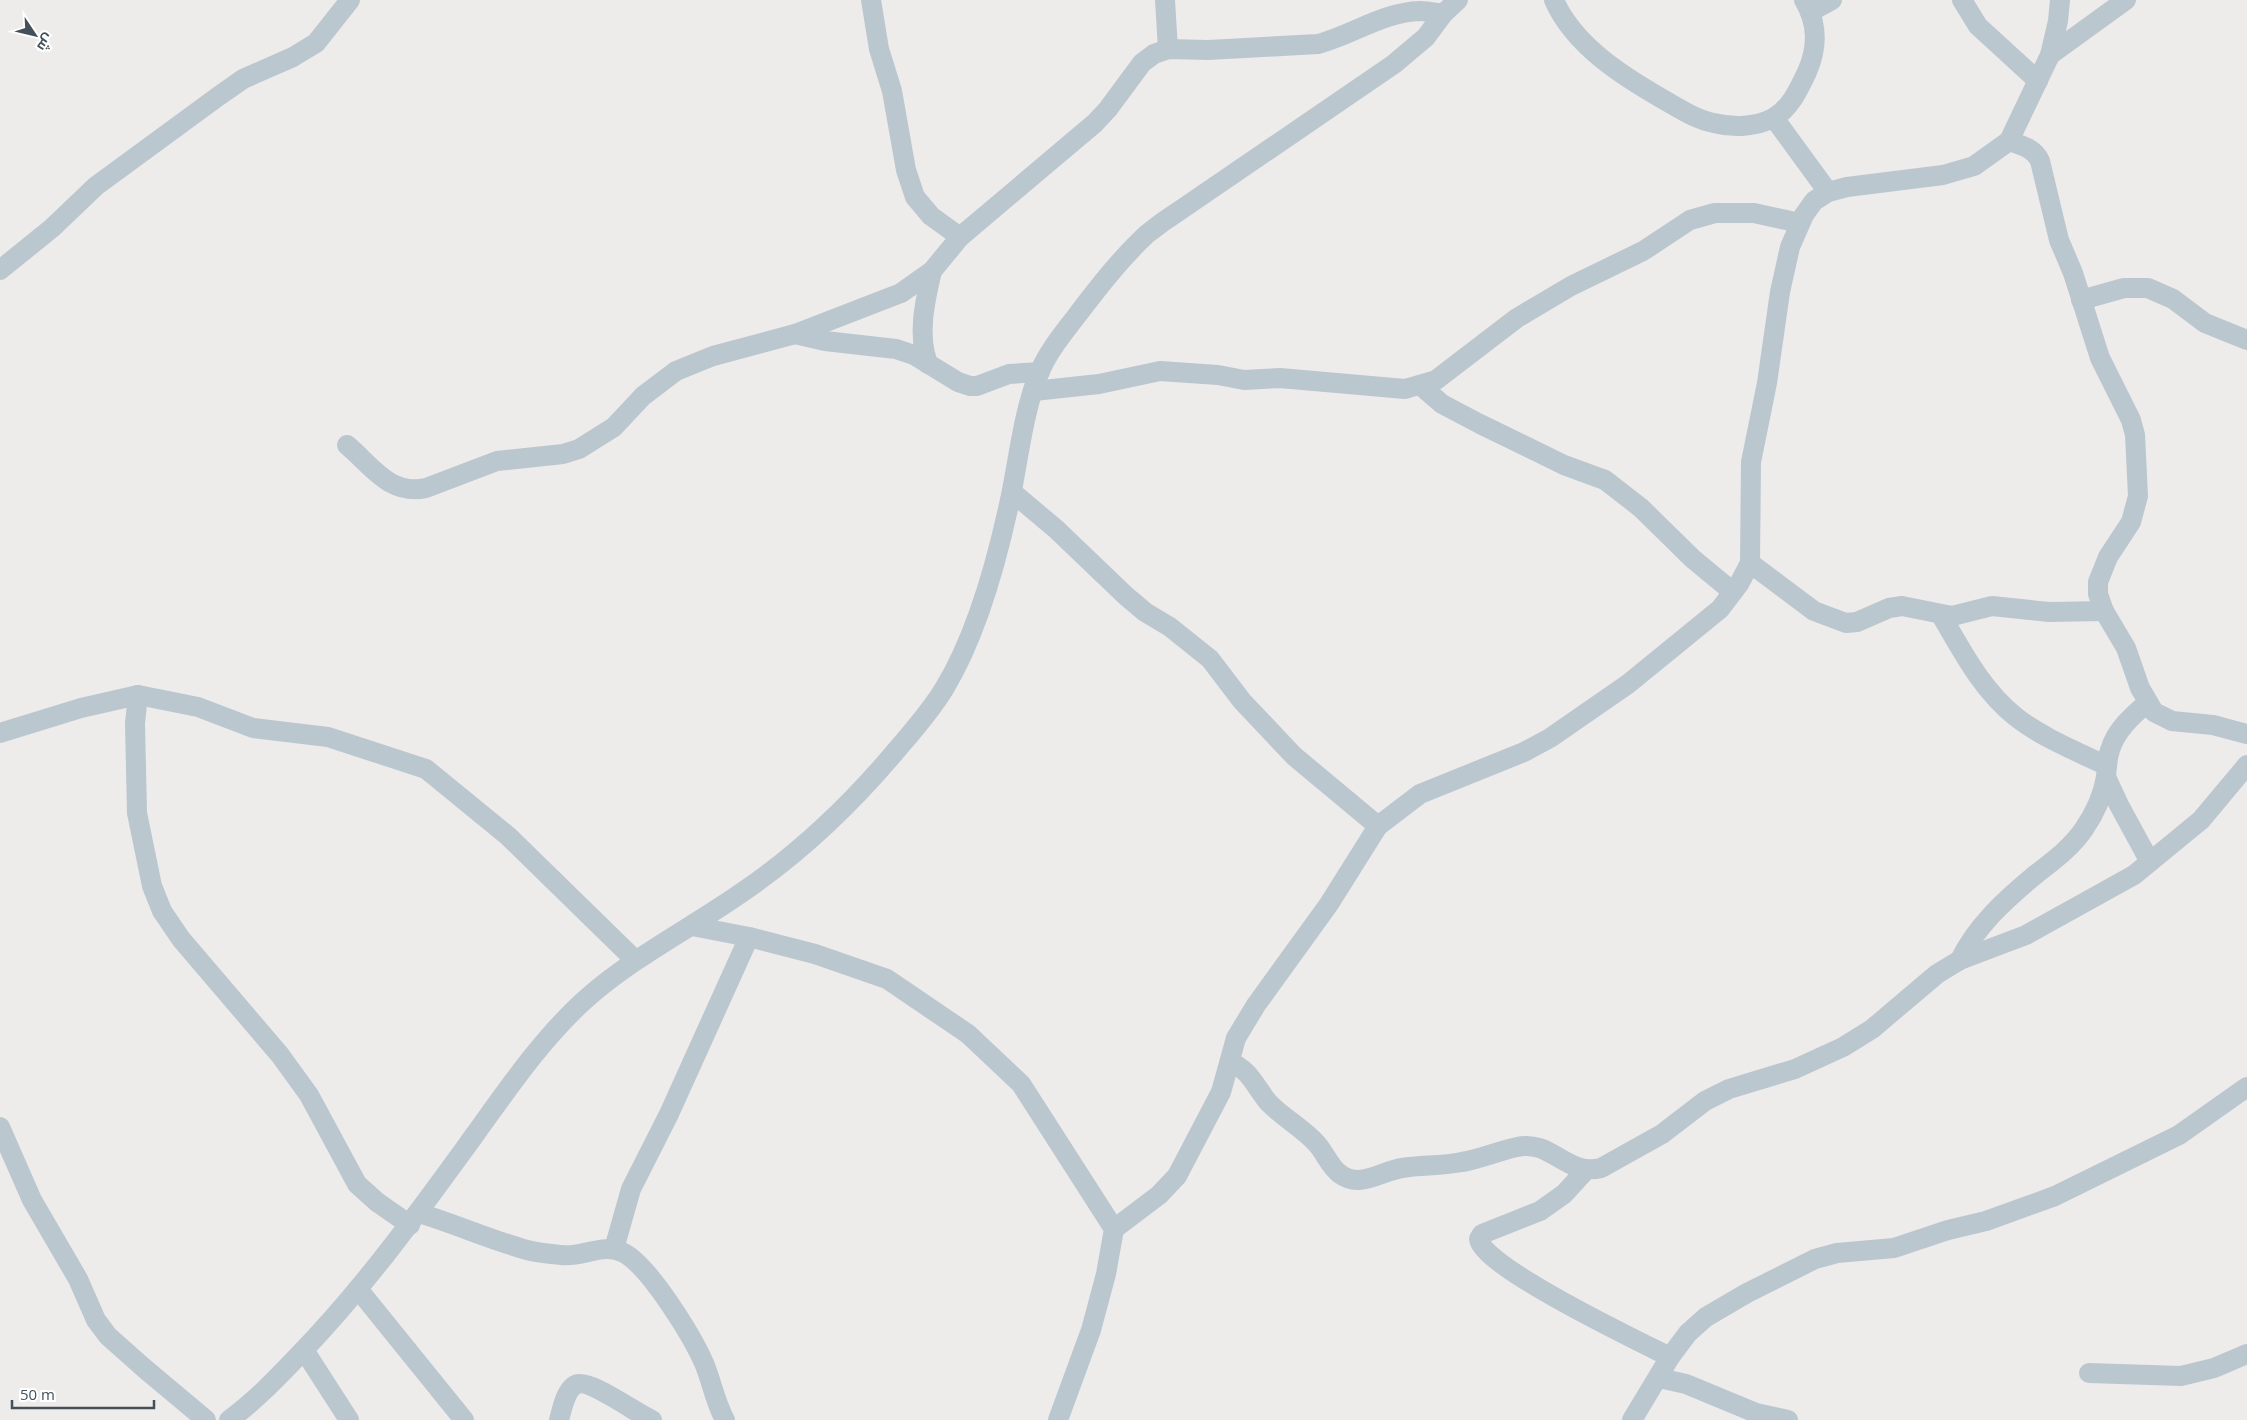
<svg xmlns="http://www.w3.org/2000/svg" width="2247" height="1420" viewBox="0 0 2247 1420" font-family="'Open Sans',Cairo,sans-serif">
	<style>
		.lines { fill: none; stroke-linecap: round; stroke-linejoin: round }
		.minor { stroke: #bbc7cf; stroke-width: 20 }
	</style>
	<rect width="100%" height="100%" fill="#eeebeb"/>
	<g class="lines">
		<!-- minor -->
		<g class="minor">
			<polyline points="871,0 879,49 892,91 906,170 915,197 931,216 960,237"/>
			<polyline points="1165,0 1168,49"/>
			<path d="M1554,0C1574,46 1624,77 1666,101C1680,109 1697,120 1714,123C1733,128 1756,127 1773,118C1790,109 1799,89 1807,72C1818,47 1818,24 1804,0"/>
			<polyline points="1962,0 1978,26 2038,81"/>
			<polyline points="1810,12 1832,0"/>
			<polyline points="2050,55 2126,0"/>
			<polyline points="1774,118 1828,192"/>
			<path d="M2009,141C2021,145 2034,148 2040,161L2059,240L2073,273L2100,358L2131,420L2135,435L2138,496L2131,522L2108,557L2098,582V594L2104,611L2126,648L2140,688L2154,712L2172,721L2213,725L2247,734"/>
			<polyline points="0,270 52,228 96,186 216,98 243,79 293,57 316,43 350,0"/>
			<polyline points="2081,300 2124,288 2148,288 2173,299 2205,323 2247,340"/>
			<polyline points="795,334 825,341 896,349 914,355 958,382 970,386 977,386 1009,374 1040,372"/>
			<path d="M928,364C917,334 925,301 932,271"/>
			<polyline points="1420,385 1442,404 1480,424 1564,465 1605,480 1641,508 1693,559 1733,592"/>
			<polyline points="1034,391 1099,384 1160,371 1218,375 1244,380 1280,378 1405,389 1436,380 1517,318 1571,286 1643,251 1690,220 1715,213 1754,213 1800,223"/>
			<path d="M347,445C372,466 390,496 426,488L497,461L563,454L579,449L614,427L643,396L676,371L713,356L795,334L901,293L932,271L960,237L1095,123L1108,109L1142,63L1154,54L1168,49L1208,50L1318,44C1352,35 1384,12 1420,11C1428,11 1436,13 1443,14"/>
			<polyline points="1012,492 1056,529 1126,596 1145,612 1170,627 1210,659 1242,701 1294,756 1378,826 1420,794 1524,752 1550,738 1628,684 1720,609 1739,584 1750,563 1751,462 1767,383 1780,292 1790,247 1804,215 1814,201 1828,192 1847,187 1943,175 1974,166 2009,141 2050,55 2058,21 2060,0"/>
			<polyline points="1750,563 1814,611 1846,623 1857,622 1889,608 1902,606 1952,616 1992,606 2049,612 2104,611"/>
			<path d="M1941,615C1962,651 1982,690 2016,717C2041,737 2078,752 2107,766"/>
			<polyline points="138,695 135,723 137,813 152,886 162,911 181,939 280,1055 309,1095 357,1184 377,1202 410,1225"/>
			<polyline points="0,733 81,708 138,695 198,707 253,728 328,737 426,769 508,836 635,960"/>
			<polyline points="2106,777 2119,805 2150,862"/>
			<polyline points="692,926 749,937 815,954 887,979 968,1034 1021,1084 1114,1229 1106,1274 1091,1330 1058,1420"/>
			<path d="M1960,960C1976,926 2006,899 2035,875C2053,861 2071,848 2084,829C2095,813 2103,795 2106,777C2107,768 2107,759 2110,750C2116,730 2132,716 2147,703"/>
			<path d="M1230,1062C1250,1070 1255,1086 1268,1102C1283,1118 1303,1128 1317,1144C1325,1153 1330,1167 1340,1174C1360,1189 1381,1171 1402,1168C1422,1165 1442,1166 1462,1162C1481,1159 1498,1151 1517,1147C1551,1139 1567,1177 1601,1168L1662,1134L1705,1101L1729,1089L1795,1069L1843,1047L1872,1029L1937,974L1960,960L2026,935L2134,875L2201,820L2247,765"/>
			<polyline points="0,1127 32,1200 78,1279 96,1320 108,1336 144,1368 206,1420"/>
			<path d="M1586,1170L1564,1194L1540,1211L1482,1234L1479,1239C1481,1266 1640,1342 1670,1357"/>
			<path d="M419,1213C455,1224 491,1240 527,1250C538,1253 550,1254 561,1255C582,1258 604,1242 624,1253C650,1267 692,1336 704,1363C712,1382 715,1402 725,1420"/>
			<polyline points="1114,1229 1159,1195 1177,1176 1221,1092 1236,1038 1256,1005 1329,904 1378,826"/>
			<polyline points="614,1249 631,1189 669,1114 749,937"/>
			<polyline points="358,1289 464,1420"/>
			<polyline points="304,1350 349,1420"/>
			<polyline points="2089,1373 2181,1376 2214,1368 2247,1354"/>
			<polyline points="1659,1378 1686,1384 1756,1413 1788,1420"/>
			<path d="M229,1420C254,1402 276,1379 298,1356C365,1287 420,1210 476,1133C509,1087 545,1035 587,998C633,957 693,927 744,891C801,852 851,804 895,752C912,732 930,712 944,689C977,635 998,557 1011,495C1019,456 1024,408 1040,371C1048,352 1062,335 1075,318C1097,289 1120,259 1147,234C1157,226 1168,218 1179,211L1394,64L1426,37L1443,14L1458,0"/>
			<path d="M559,1420C562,1410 565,1391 575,1385C588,1377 637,1414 652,1420"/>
			<polyline points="1632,1420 1670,1357 1688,1333 1706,1317 1747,1293 1815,1259 1837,1253 1894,1248 1948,1230 1986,1221 2055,1196 2179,1135 2247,1087"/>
		</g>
	</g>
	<!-- north arrow -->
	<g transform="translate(35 35) rotate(125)" stroke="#ffffff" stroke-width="4" paint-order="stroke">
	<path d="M0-4L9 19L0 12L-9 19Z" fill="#435059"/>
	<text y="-8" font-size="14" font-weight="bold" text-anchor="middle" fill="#435059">ش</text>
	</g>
	<!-- scale -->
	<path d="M12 1400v8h142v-8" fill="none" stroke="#435059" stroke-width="2.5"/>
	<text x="20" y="1400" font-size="15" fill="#435059" stroke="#ffffff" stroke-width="4" paint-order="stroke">50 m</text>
</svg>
